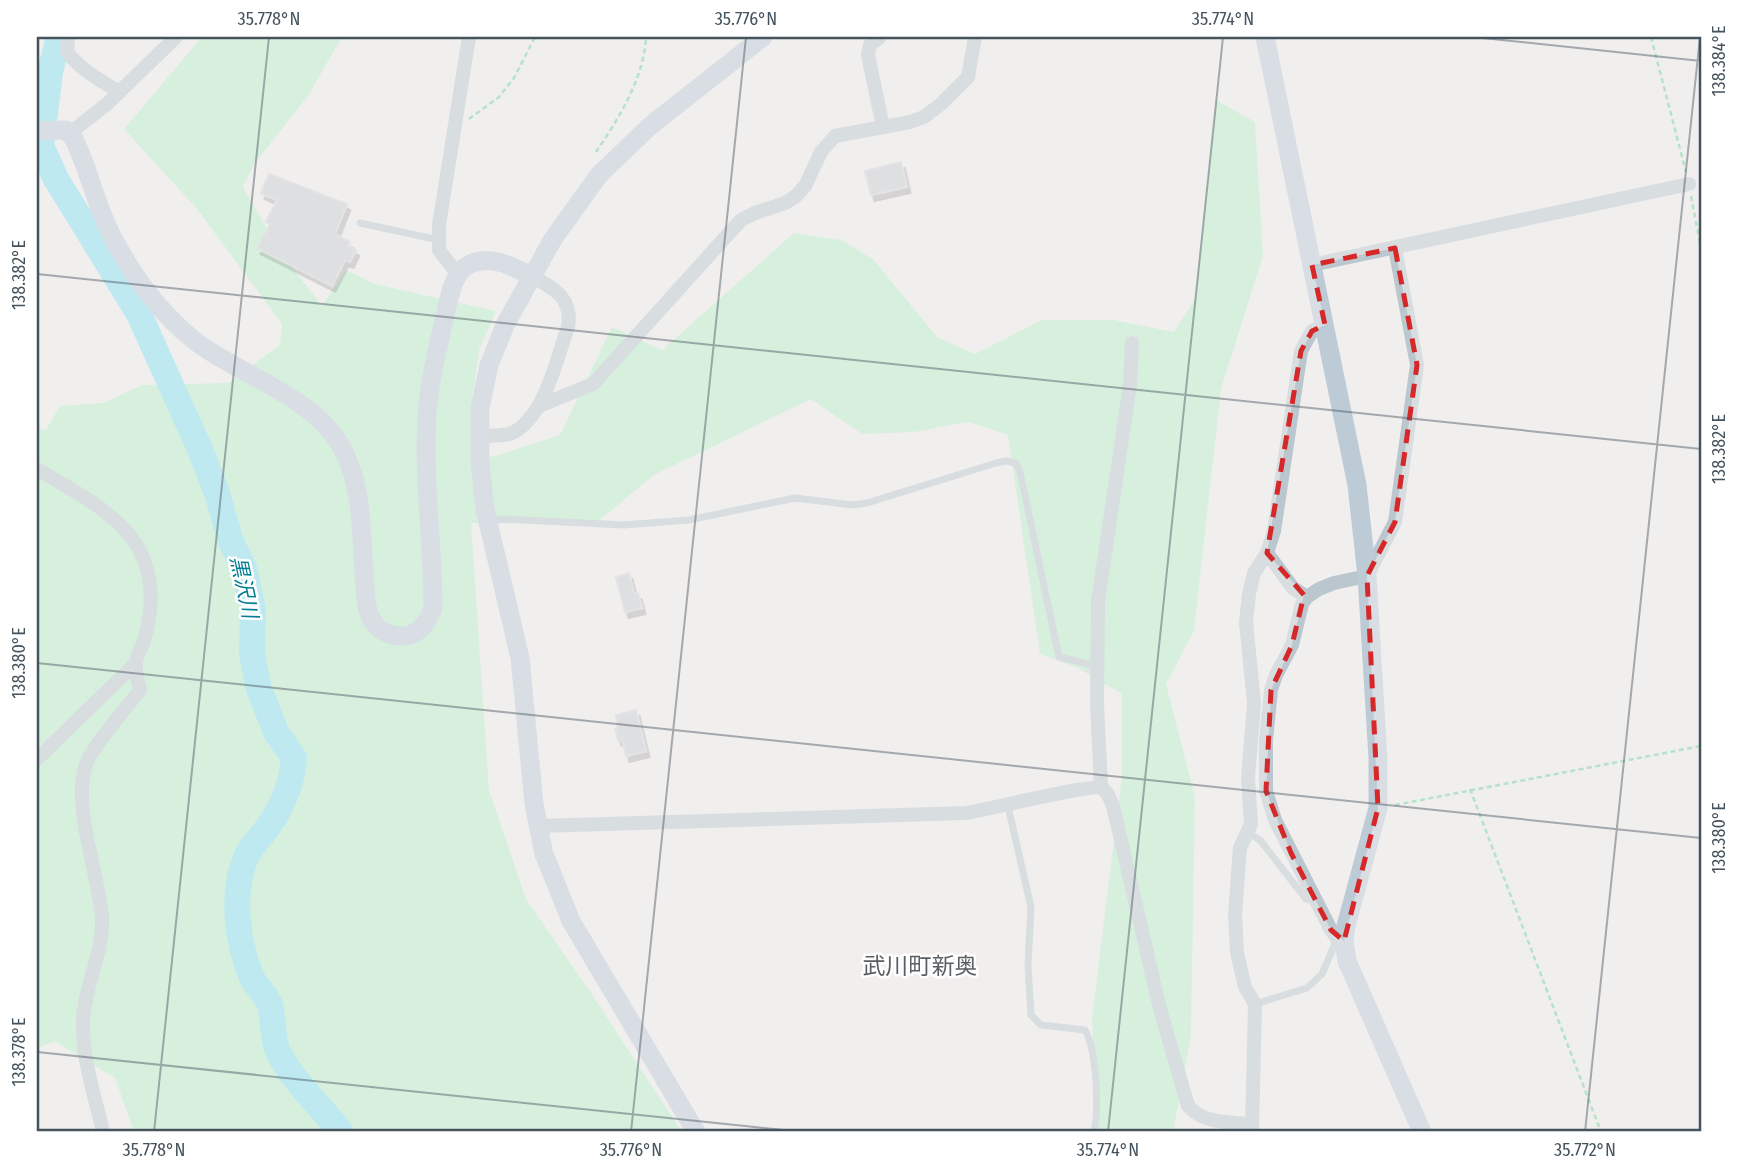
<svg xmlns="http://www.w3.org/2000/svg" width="1738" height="1169" viewBox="0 0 1738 1169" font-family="'Fira Sans Condensed','Noto Sans JP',sans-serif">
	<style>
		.green { fill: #b9f2cb }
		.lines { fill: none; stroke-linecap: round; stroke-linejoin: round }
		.river { stroke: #83e3f3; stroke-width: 26 }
		.building { fill: #c8ccd1; stroke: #d2d5da; stroke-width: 2; filter: url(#shadow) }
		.path { stroke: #6ed39b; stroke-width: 2.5; stroke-dasharray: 5 3.5; stroke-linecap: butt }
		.lane { stroke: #bbc7cf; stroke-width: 7 }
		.street { stroke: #bbc7cf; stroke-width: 14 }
		.secondary { stroke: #bdcbd7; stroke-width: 19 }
		.marked { fill: none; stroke: #d62828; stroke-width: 5; stroke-dasharray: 14 9; stroke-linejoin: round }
		.ticks { fill: none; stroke: #45535d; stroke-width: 2; stroke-opacity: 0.45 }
		.labels { text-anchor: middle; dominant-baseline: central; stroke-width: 5; stroke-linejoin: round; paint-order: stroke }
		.water-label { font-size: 21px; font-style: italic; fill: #047f93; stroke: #fff }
		.quarter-label { font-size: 23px; fill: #5a5f64; stroke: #fff }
		.neatline { fill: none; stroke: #45535d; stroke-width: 2.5 }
		.ticks-label { font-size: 18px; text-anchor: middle; fill: #45535d }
	</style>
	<defs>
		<filter id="shadow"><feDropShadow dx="3.5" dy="6" stdDeviation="0" flood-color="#0004"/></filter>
	</defs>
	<rect width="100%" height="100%" fill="#f1eeee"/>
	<!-- green -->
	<polygon class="green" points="202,37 342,37 308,96 254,164 243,187 281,253 322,306 346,270 375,284 496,311 479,351 472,400 473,453 492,457 560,435 612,327 662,350 794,233 841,240 873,259 937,337 975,354 1042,320 1114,320 1174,332 1195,299 1216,100 1255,122 1263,256 1221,389 1194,631 1166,684 1195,797 1191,1035 1173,1132 1097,1132 1092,1018 1122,775 1122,694 1078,668 1040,654 1008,435 968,422 914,432 862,434 811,399 654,475 595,524 471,523 489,790 526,899 591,993 682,1132 134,1132 115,1078 54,1041 37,1049 37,428 46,430 60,406 103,403 142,385 228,383 280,345 282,324 197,209 124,129"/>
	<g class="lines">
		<!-- river -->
		<path class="river" d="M59,37L50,72L41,146L56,179L139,314L199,447L217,493L231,542L244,568L253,610L252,653L258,686L276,732L294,758C292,784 283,806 268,827C261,836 251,847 246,857C231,893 237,943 252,978C257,988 267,995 270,1005C274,1020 272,1038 278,1052C292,1080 321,1107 341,1132"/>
	</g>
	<!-- building -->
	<g class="building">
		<polygon points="901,162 907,187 871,195 865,171"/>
		<polygon points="269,174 347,204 335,234 350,242 348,246 356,250 350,262 345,260 332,286 257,248 270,224 266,222 277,200 261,193"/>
		<polygon points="629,573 634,594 638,593 642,608 625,612 616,577"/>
		<polygon points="636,710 646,751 626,756 622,739 618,740 615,729 618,728 616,715"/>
	</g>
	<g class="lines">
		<!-- path -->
		<g class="path">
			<polyline points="1651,37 1686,172"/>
			<polyline points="469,119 499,97 514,78 535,37"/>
			<path d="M596,152C619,118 644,78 646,37"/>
			<polyline points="1691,196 1701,248"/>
			<polyline points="1470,789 1601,1132"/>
			<polyline points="1395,805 1701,746"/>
		</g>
		<!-- lane -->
		<g class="lane">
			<polyline points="360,223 439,240"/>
			<polyline points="488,522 501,519 624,525 689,520 795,498 853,505 867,503 996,463 1006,461 1016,463 1020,472 1059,657 1097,666"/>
			<path d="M1008,806L1031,907L1028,965L1031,1015L1041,1025L1085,1030C1097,1051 1099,1108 1094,1132"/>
			<polyline points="1248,833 1260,840 1306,899 1316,900"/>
			<polyline points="1255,1004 1307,988 1322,974 1337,939"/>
		</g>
		<!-- street -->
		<g class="street">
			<path d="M68,37L67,52C81,70 100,80 119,92"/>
			<polyline points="880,37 870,45 868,55 883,127"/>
			<polyline points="70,133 107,104 176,37"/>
			<polyline points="1312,265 1689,184"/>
			<polyline points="459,276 439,250 439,225 469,37"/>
			<polyline points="539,406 593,384 741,220 755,213 785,203 796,196 805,186 821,152 835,136 910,122 924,117 941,104 968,77 975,37"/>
			<path d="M479,436C489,435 503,437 512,433C545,417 556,360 568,327C573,298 554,288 531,276"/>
			<path d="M37,469C93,503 159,531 150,611C149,620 147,630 145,638C143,646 136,655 136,663C135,671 138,682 140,690C128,706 91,748 86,764C72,807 98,871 102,917C104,953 84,986 83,1022C82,1059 95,1097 103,1132"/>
			<polyline points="1267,553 1293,588 1307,597"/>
			<polyline points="37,759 136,663"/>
			<polyline points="1101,788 1097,704 1098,601 1130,385 1132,343"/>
			<path d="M538,826L966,813C986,810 1091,784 1101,788C1108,791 1110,799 1113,806L1160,1009L1188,1106C1205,1124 1227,1122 1250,1124"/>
			<polyline points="1344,941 1337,938 1331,930 1275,820 1266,791 1266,740 1271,690 1276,675 1292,645 1302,604 1307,597 1319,589 1334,583 1367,576 1395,522 1417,365 1395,248"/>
			<polyline points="1252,1131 1255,1004 1245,987 1237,953 1235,915 1240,848 1251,824 1248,778 1254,703 1246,622 1249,594 1254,573 1267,553 1274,531 1301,351 1312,331 1325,325"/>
		</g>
		<!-- secondary -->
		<g class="secondary">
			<polyline points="1265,37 1357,485 1367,576 1378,759 1378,808 1346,926 1344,941 1347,961 1422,1132"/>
			<path d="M37,131L66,130L74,139C88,168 95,200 108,228C128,270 159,313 195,341C238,374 308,395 338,441C363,480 361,530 364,575C365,588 365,604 370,616C376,630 389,637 404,636C420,635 428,621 433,608C433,544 423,479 427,415C429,383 437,351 444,320C449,302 451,273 470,264C491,254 513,267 531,276"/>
			<polyline points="696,1132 571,921 544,854 534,804 520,658 485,509 480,463 480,408 489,365 506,323 553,239 599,175 650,126 763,37"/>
		</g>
	</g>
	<!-- marked area -->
	<path d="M0 0H1738V1169H0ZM1395,248L1417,365L1395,522L1367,576L1378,808L1344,941L1331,930L1291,853L1266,791L1271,690L1292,645L1304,595L1267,553L1301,351L1312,331L1325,325L1312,265Z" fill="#f1eeee" fill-opacity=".55" fill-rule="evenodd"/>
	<path class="marked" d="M1395,248L1417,365L1395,522L1367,576L1378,808L1344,941L1331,930L1291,853L1266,791L1271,690L1292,645L1304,595L1267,553L1301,351L1312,331L1325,325L1312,265Z"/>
	<!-- ticks -->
	<path class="ticks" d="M1473,37L1701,61M37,274L1701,449M37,663L1701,838M37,1052L803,1132M154,1132L269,37M631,1132L746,37M1108,1132L1223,37M1585,1132L1700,37"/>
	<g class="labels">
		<!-- water labels -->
		<g class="water-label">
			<text transform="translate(244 587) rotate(78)">黒沢川</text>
		</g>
		<!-- quarter labels -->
		<g class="quarter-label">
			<text x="920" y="966">武川町新奥</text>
		</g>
	</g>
	<!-- border -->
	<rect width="1738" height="1169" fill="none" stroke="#ffffff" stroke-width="77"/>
	<rect x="38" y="38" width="1662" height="1092" class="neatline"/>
	<g class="ticks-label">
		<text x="269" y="25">35.778°N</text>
		<text x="746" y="25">35.776°N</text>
		<text x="1223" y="25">35.774°N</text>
		<text transform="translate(1719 61) rotate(-90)" y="6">138.384°E</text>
		<text transform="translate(19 275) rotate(-90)" y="6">138.382°E</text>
		<text transform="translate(1719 449) rotate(-90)" y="6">138.382°E</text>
		<text transform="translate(19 663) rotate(-90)" y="6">138.380°E</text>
		<text transform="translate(1719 838) rotate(-90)" y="6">138.380°E</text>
		<text transform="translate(19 1052) rotate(-90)" y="6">138.378°E</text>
		<text x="154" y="1156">35.778°N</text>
		<text x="631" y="1156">35.776°N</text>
		<text x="1108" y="1156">35.774°N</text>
		<text x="1585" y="1156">35.772°N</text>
	</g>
</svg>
